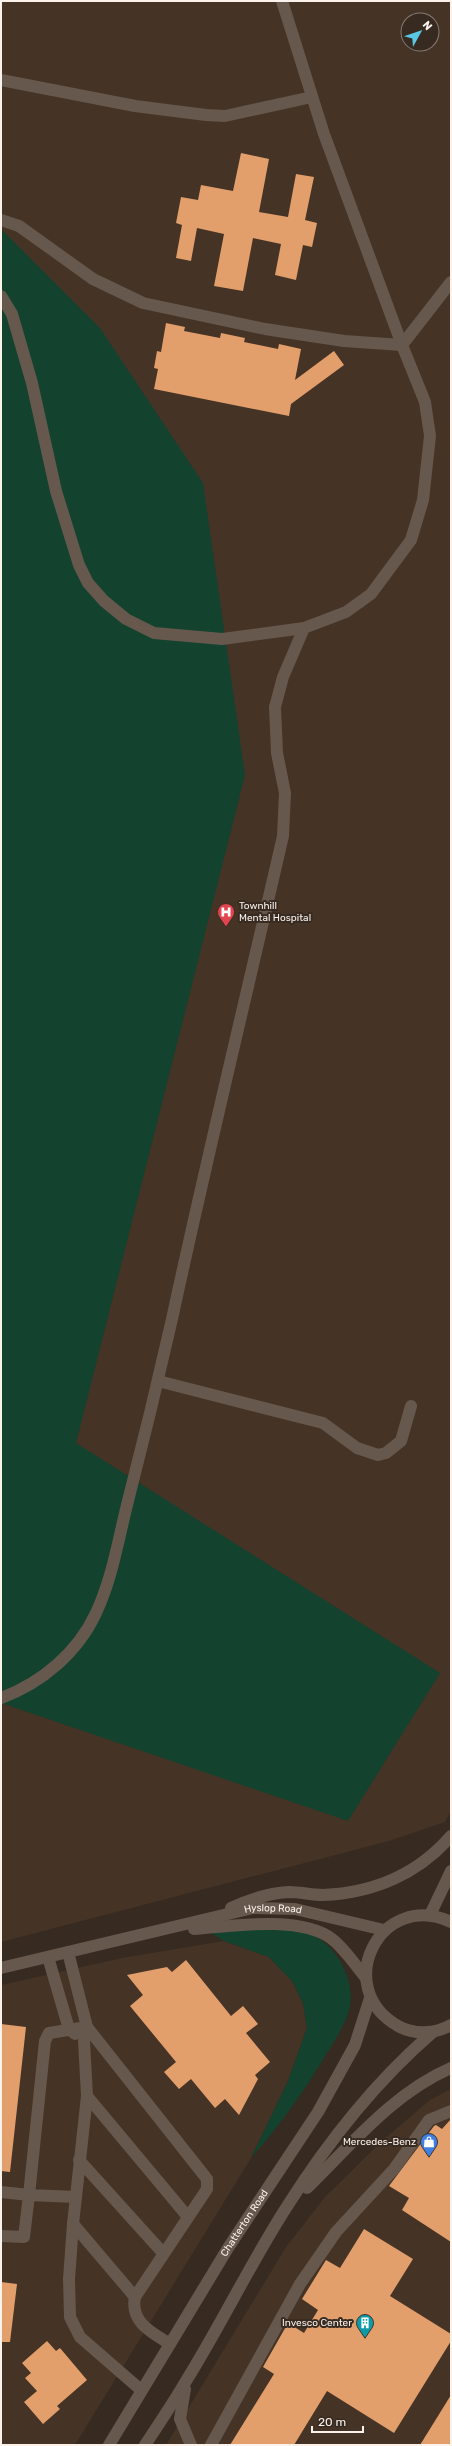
<svg xmlns="http://www.w3.org/2000/svg" width="452" height="2446" viewBox="0 0 452 2446" font-family="Rubik,sans-serif">
	<style>
		.built { fill: #453325; fill-rule: evenodd }
		.green { fill: #13422e }
		.building { fill: #e39f6b }
		.lines { fill: none; stroke-linecap: round; stroke-linejoin: round }
		.minor { stroke: #66584d; stroke-width: 12 }
		.labels { text-anchor: middle; dominant-baseline: central; stroke-width: 4; stroke-linejoin: round; paint-order: stroke }
		.poi-label { font-size: 10px; fill: #fbf2ec; stroke: #372a20; text-anchor: end }
		.street-label { font-size: 10px; fill: #fbf2ec; stroke: #372a20 }
	</style>
	<rect width="100%" height="100%" fill="#372a20"/>
	<!-- built -->
	<g class="built">
		<path d="M1,1H451V1811L445,1822L389,1841L1,1942ZM408,20H432V44H408Z"/>
		<polygon points="224,1941 269,1957 292,1981 303,2003 307,2028 288,2081 251,2158 75,2445 1,2445 1,1985 122,1958"/>
		<polygon points="451,2089 451,2445 166,2445 286,2247 325,2197 383,2140 430,2100"/>
	</g>
	<!-- green -->
	<g class="green">
		<polygon points="1,229 100,328 203,483 245,775 76,1443 440,1673 348,1821 1,1703"/>
		<path d="M258,1926C272,1928 299,1928 311,1934C337,1946 355,1979 350,2007C346,2023 336,2039 327,2053C303,2093 282,2123 251,2158L288,2081L307,2028L303,2003L292,1981L269,1957L224,1941L211,1933Z"/>
	</g>
	<!-- building -->
	<g class="building">
		<polygon points="241,153 269,159 259,212 288,217 296,174 314,177 305,220 317,223 312,247 303,245 296,280 275,275 281,244 253,238 243,291 214,286 224,234 197,228 191,261 176,258 182,225 176,223 181,197 198,200 201,185 233,191"/>
		<polygon points="166,323 185,327 184,331 220,338 221,333 245,338 244,342 278,349 279,344 301,349 295,380 334,351 344,365 291,404 289,416 154,389 158,369 154,368 157,351 161,352"/>
		<polygon points="186,1960 231,2016 243,2006 258,2024 246,2033 270,2062 255,2075 258,2079 239,2115 225,2099 215,2108 191,2079 179,2089 164,2072 176,2062 130,2006 143,1995 127,1975 167,1967 172,1972"/>
		<polygon points="1,2024 26,2027 10,2172 1,2171"/>
		<polygon points="451,2119 451,2242 402,2210 409,2198 389,2186 434,2126 436,2125 442,2129"/>
		<polygon points="364,2229 413,2259 390,2296 451,2334 451,2341 394,2433 327,2391 294,2445 230,2445 274,2374 263,2367 288,2323 304,2333 318,2310 302,2299 326,2260 340,2268"/>
		<polygon points="1,2282 17,2284 10,2342 1,2342"/>
		<polygon points="47,2341 56,2351 60,2348 87,2380 57,2406 60,2409 43,2424 24,2402 37,2391 25,2378 31,2373 22,2363"/>
		<polygon points="451,2395 451,2445 420,2445"/>
	</g>
	<g class="lines">
		<!-- minor -->
		<g class="minor">
			<polyline points="1,80 135,106 206,115 225,116 312,97"/>
			<polyline points="1,220 19,226 93,279 143,303 265,329 344,341 402,345 451,282"/>
			<polyline points="1,296 12,314 32,383 56,491 79,565 88,583 104,601 126,619 154,633 222,639 304,628"/>
			<polyline points="158,1381 323,1423 357,1448 378,1455 386,1453 401,1441 411,1406"/>
			<path d="M1,1698C42,1683 78,1652 96,1613C112,1579 118,1541 127,1505C143,1443 158,1381 172,1319C207,1157 246,997 283,836L285,793L277,753L275,707L283,677L304,628L346,612L371,594L411,540L423,500L430,436L425,402L402,345L324,134L282,1"/>
			<path d="M231,1908C248,1900 270,1893 289,1892C300,1892 312,1895 323,1895C373,1893 418,1874 451,1836"/>
			<polyline points="430,1915 451,1871"/>
			<path d="M451,1922C380,1889 331,1988 398,2026C414,2035 435,2034 451,2025"/>
			<path d="M194,1929C230,1926 301,1915 332,1939C345,1949 355,1965 366,1978"/>
			<polyline points="68,1952 87,2027 84,2041 87,2096 73,2224 69,2279 70,2317 80,2337 141,2390"/>
			<polyline points="48,1957 69,2029 75,2034"/>
			<path id="s1" d="M1,1968L253,1908L295,1909L384,1930"/>
			<polyline points="87,2096 188,2217"/>
			<polyline points="79,2160 163,2253"/>
			<path d="M307,2188C351,2145 393,2093 451,2068"/>
			<polyline points="1,2192 29,2195 24,2237 1,2236"/>
			<path d="M76,2197L29,2195L45,2041L49,2033L87,2027L207,2179V2189L135,2297C130,2322 151,2332 170,2344"/>
			<polyline points="73,2224 135,2297"/>
			<polyline points="185,2389 180,2419 191,2445"/>
			<path id="s2" d="M109,2445L228,2248L318,2112L355,2045L370,1998"/>
			<path d="M145,2445C159,2424 173,2403 186,2381C221,2325 250,2264 286,2208C327,2143 375,2082 433,2032"/>
			<polyline points="211,2445 300,2284 336,2232 394,2169 429,2120 451,2111"/>
		</g>
	</g>
	<!-- icons -->
	<defs>
		<symbol id="hospital-pin" viewBox="-11 -11 22 30"><path d="M0 17L-7.5 6A9.5 9.5 0 1 1 7.5 6Z" fill="#e0444e" stroke="#372a20"/><path d="M-5-5h3v3.5h4V-5h3V5h-3V1.5h-4V5h-3Z" fill="#fff"/></symbol>
		<symbol id="shop-pin" viewBox="-11 -11 22 30"><path d="M0 17L-7.5 6A9.5 9.5 0 1 1 7.5 6Z" fill="#3f7fe0" stroke="#372a20"/><path d="M-5-2.5h2.3a2.7 3.5 0 0 1 5.4 0H5L5.5 6h-11ZM-1.5-2.5h3a1.5 2.3 0 0 0-3 0Z" fill="#fff"/></symbol>
		<symbol id="building-pin" viewBox="-11 -11 22 30"><path d="M0 17L-7.5 6A9.5 9.5 0 1 1 7.5 6Z" fill="#0f9aa8" stroke="#372a20"/><path d="M-4-6H4V6H1V3H-1V6H-4ZM-2.5-4.3h1.7v1.8h-1.7ZM.8-4.3h1.7v1.8H.8ZM-2.5-1h1.7V.8h-1.7ZM.8-1h1.7V.8H.8Z" fill="#fff"/></symbol>
	</defs>
	<g fill-rule="evenodd">
		<use href="#hospital-pin" x="216" y="902" width="20" height="27"/>
		<use href="#shop-pin" x="419" y="2132" width="20" height="27"/>
		<use href="#building-pin" x="355" y="2313" width="20" height="27"/>
	</g>
	<g class="labels">
		<!-- poi labels -->
		<g class="poi-label">
			<text x="239" y="906" text-anchor="start">Townhill<tspan x="239" dy="12">Mental Hospital</tspan></text>
			<text x="416" y="2142">Mercedes-Benz</text>
			<text x="352" y="2323">Invesco Center</text>
		</g>
		<!-- street labels -->
		<g class="street-label">
			<text stroke="none"><textPath href="#s1" startOffset="279">Hyslop Road</textPath></text>
			<text stroke="none"><textPath href="#s2" startOffset="260">Chatterton Road</textPath></text>
		</g>
	</g>
	<!-- border -->
	<rect width="452" height="2446" fill="none" stroke="#fbf2ec" stroke-width="4"/>
	<!-- north arrow -->
	<g transform="translate(420 32) rotate(50)"><circle r="19" fill="#372a20" stroke="#857a72"/>
	<path d="M0-3L7 15L0 10L-7 15Z" fill="#59c8e4"/>
	<text y="-6" font-size="11" font-weight="bold" text-anchor="middle" fill="#fbf2ec">N</text>
	</g>
	<!-- scale -->
	<path d="M312 2426v6h51v-6" fill="none" stroke="#fbf2ec" stroke-width="2"/>
	<text x="318" y="2426" font-size="12" fill="#fbf2ec" stroke="#372a20" stroke-width="3" paint-order="stroke">20 m</text>
</svg>
